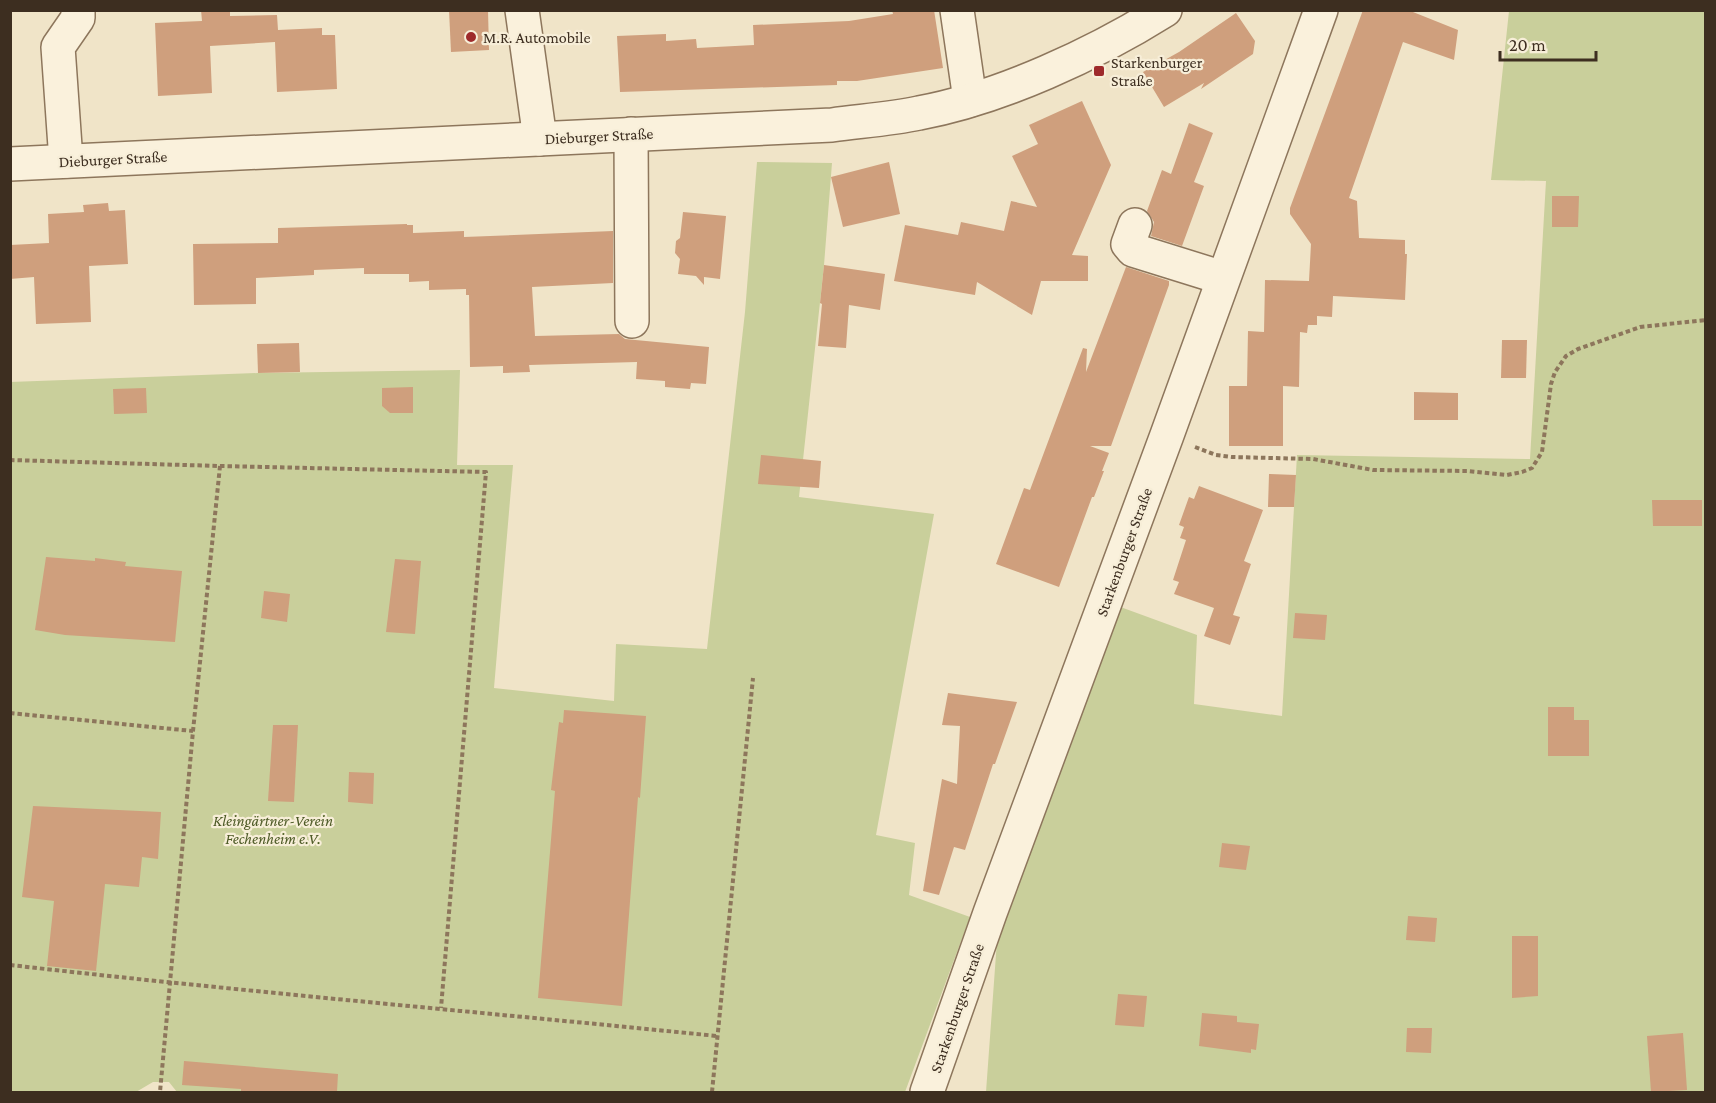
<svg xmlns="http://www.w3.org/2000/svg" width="1716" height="1103" viewBox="0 0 1716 1103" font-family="'Crimson Pro',serif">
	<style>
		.green { fill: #c9cf9b }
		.building { fill: #cf9f7d }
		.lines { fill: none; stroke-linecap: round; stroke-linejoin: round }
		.minor-casing { stroke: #8d765c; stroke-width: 36 }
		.path { stroke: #8d765c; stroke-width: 4; stroke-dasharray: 4.5 3; stroke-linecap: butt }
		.minor { stroke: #faf1dc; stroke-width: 33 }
		.poi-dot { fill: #9e2a2b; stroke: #f7eed8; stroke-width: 2 }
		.labels { text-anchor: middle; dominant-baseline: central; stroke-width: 4.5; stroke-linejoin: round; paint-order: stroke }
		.poi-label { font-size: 16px; fill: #3d2e20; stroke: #f7eed8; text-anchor: start }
		.street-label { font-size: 16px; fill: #3d2e20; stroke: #f7eed8 }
		.park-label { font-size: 16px; font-style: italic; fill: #4d5a26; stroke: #f7eed8 }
	</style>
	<rect width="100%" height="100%" fill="#f0e4c8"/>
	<!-- green -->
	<g class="green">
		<polygon points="1509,11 1705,11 1705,1092 986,1092 998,927 1115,605 1197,635 1194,704 1282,716 1297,455 1530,459 1546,181 1491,180"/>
		<polygon points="757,162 832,163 824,265 799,497 934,514 876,835 915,843 909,895 970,917 905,1092 177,1092 169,1082 153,1082 136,1092 11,1092 10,382 258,373 460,370 457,465 513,465 494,688 614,701 616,644 707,649 745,312"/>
	</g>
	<!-- building -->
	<g class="building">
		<polygon points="201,10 230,10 230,16 277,15 278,30 322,28 322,35 335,35 337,89 277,92 275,42 210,46 212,93 158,96 155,23 202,21"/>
		<polygon points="449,10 488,10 489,50 451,52"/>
		<polygon points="892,10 934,10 943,68 857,81 837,81 837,85 620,92 617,36 666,34 666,41 696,39 697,48 754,45 753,25 849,21 893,14"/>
		<polygon points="1363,10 1408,10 1458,30 1454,60 1403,42 1349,198 1357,201 1359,238 1405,240 1405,254 1407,254 1405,300 1333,296 1332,317 1317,316 1317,325 1308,325 1307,333 1300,332 1299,387 1283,386 1283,446 1229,446 1229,386 1247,386 1248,331 1264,332 1265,280 1309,281 1311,244 1290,214 1290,208"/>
		<polygon points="1236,13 1255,41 1253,54 1201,89 1204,83 1164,107 1143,72 1179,52"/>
		<polygon points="1082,101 1111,165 1072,255 1088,256 1088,281 1041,281 1032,315 977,282 975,295 894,281 905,225 958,235 961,222 1004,231 1011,201 1037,207 1012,156 1038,144 1029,125"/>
		<polygon points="1189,123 1213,133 1194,182 1204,186 1182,246 1151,236 1154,222 1147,211 1162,170 1171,174"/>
		<polygon points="889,162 900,214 843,227 831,177"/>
		<polygon points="1552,196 1579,196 1578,227 1552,227"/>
		<polygon points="108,203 109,211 125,210 128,264 89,266 91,322 36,324 34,277 10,279 10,245 49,243 48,214 84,212 83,205"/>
		<polygon points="683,212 726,216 720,279 704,277 704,285 696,276 678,274 680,259 675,253 676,241 680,238"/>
		<polygon points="407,224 407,225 413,225 413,233 464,231 464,237 613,231 613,283 532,287 535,336 619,334 625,339 709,347 706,384 691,383 690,389 665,387 665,381 636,379 637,362 529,365 530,372 503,373 503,366 470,367 469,295 466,295 466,289 429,290 429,281 409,282 409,274 364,274 364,268 314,270 314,275 256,278 256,304 194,305 193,244 278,243 278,228"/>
		<polygon points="824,265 885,274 880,310 849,305 846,348 818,346 822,304 820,303"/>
		<polygon points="1126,267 1169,281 1169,285 1111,446 1090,446 1109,453 1102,471 1104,471 1094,497 1092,497 1059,587 996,564 1024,488 1030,490 1083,348 1087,349 1086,372"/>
		<polygon points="1502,340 1527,340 1526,378 1501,378"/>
		<polygon points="299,343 300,372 258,373 257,344"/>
		<polygon points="413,387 413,413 390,413 382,406 382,388"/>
		<polygon points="146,388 147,413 114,414 113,389"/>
		<polygon points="1414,392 1458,393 1458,420 1414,420"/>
		<polygon points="761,455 821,461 819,488 758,484"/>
		<polygon points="1269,474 1296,475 1294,507 1268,507"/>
		<polygon points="1199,486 1263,510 1244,561 1251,564 1233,615 1240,617 1230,645 1204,636 1214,608 1174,594 1179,582 1173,580 1186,540 1180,538 1184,527 1179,525 1189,497 1194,499"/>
		<polygon points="1652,500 1702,500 1702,526 1653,526"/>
		<polygon points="46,557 95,561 95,558 126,562 125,566 182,571 175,642 65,635 35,630"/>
		<polygon points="395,559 421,561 415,634 386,632"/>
		<polygon points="264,591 290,594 287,622 261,618"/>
		<polygon points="1295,613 1327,615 1325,640 1293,638"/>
		<polygon points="948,693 1017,702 995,764 993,764 965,850 954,847 939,895 923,891 942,779 957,784 960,726 942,725"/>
		<polygon points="1548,707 1574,707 1574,720 1589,720 1589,756 1548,756"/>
		<polygon points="564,710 646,716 640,798 638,797 622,1006 538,998 555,791 551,790 559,722 563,723"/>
		<polygon points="273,725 298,725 294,802 268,801"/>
		<polygon points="349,772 374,773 373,804 348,802"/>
		<polygon points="33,806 161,812 158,859 142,857 139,887 105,884 96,971 47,966 54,901 22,897"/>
		<polygon points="1222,843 1250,846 1246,870 1219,867"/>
		<polygon points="1408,916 1437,918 1435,942 1406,940"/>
		<polygon points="1512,936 1538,936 1538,996 1512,998"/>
		<polygon points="1118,994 1147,996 1144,1027 1115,1025"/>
		<polygon points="1202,1013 1237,1016 1237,1022 1259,1024 1256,1050 1251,1049 1251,1053 1199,1046"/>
		<polygon points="1407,1028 1432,1028 1431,1053 1406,1052"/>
		<polygon points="1683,1033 1687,1090 1651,1092 1647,1036"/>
		<polygon points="184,1061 338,1074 337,1092 241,1092 241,1089 182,1085"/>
	</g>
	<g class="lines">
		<defs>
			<g id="minor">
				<polyline points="522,10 540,139"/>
				<polyline points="957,10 970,100"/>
				<polyline points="631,134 632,321"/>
				<polyline points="66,161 58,47 78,18 78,10"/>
				<path d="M10,164L832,125C861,121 891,119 919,113C1000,98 1095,54 1165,10"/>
				<polyline points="1135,225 1128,244 1133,250 1223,278"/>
				<polyline points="927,1092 990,913 1167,435 1321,10"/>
			</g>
		</defs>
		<!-- minor casing -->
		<use href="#minor" class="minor-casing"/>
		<!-- path -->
		<g class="path">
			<polyline points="1195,447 1216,455 1232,457 1313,459 1373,470 1467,471 1507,475 1522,472 1532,468 1542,452 1551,384 1555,372 1566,356 1578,349 1640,327 1706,320"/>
			<polyline points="10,460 220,466 193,731 160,1092"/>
			<polyline points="220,466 486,472 441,1008"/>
			<polyline points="10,713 193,731"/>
			<path d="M10,965C246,992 481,1012 717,1036"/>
			<polyline points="712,1092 753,678"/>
		</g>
		<!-- minor -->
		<use href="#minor" class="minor"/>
	</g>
	<!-- markers -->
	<g class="poi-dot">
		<circle cx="471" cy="37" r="6"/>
		<rect x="1093" y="65" width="12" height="12" rx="3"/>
	</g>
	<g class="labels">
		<!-- poi labels -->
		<g class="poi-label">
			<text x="483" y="37">M.R. Automobile</text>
			<text x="1111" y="62">Starkenburger<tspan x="1111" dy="18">Straße</tspan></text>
		</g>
		<!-- street labels -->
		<g class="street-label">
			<text transform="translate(599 136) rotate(-3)">Dieburger Straße</text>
			<text transform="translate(113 159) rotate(-3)">Dieburger Straße</text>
			<text transform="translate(1124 552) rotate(-70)">Starkenburger Straße</text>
			<text transform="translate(957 1008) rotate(-71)">Starkenburger Straße</text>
		</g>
		<!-- park labels -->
		<g class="park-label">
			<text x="273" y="820">Kleingärtner-Verein<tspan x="273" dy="18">Fechenheim e.V.</tspan></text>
		</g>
	</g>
	<!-- border -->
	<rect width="1716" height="1103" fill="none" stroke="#3d2e20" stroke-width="24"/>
	<!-- scale -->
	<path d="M1500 51v9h96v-9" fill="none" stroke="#3d2e20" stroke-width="3"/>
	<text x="1509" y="51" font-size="18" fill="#3d2e20" stroke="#f7eed8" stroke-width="4.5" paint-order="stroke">20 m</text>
</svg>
